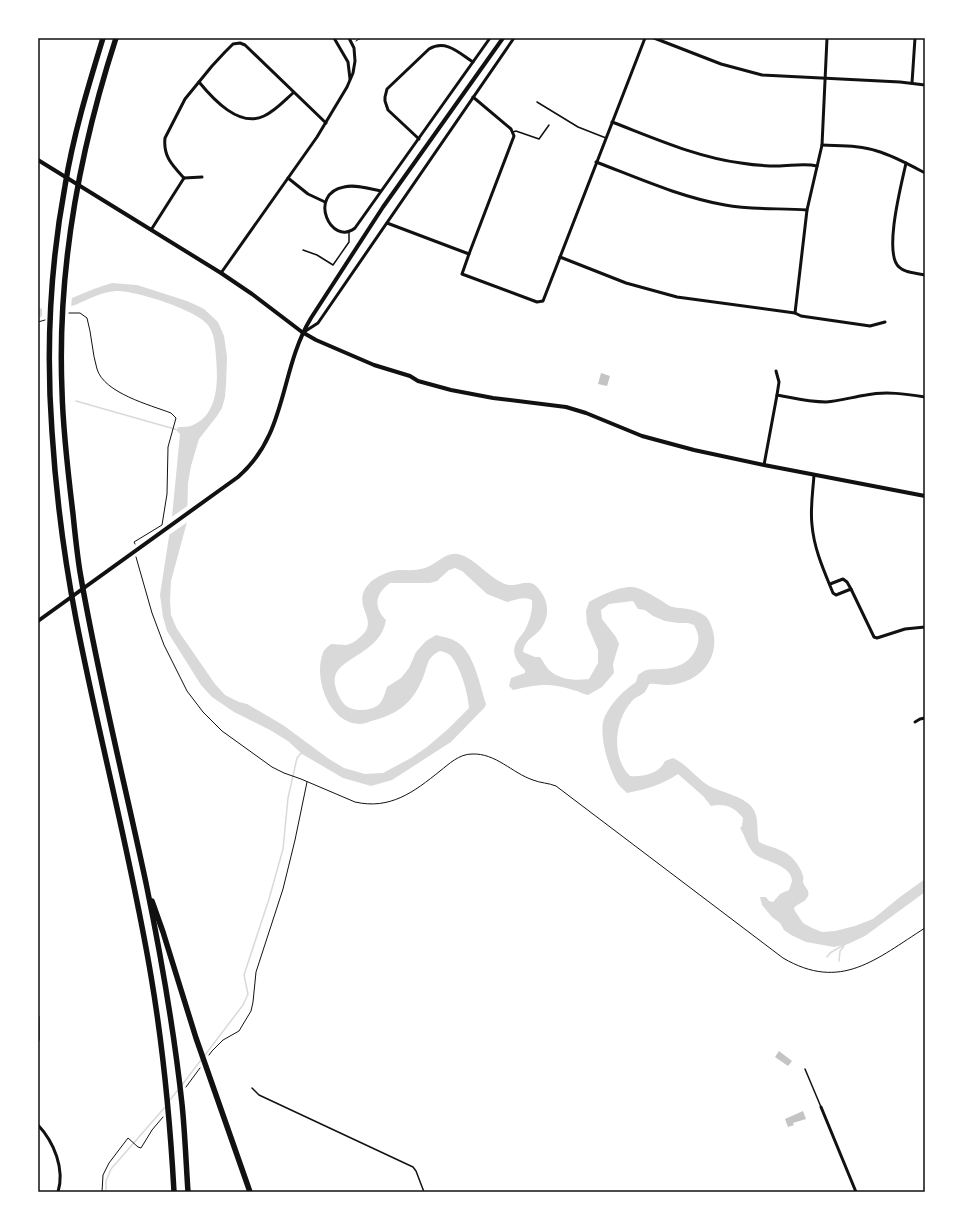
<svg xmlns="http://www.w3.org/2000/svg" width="963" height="1230" viewBox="0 0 963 1230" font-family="Poppins,sans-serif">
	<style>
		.water { fill: #d9d9d9 }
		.pier { fill: #fff }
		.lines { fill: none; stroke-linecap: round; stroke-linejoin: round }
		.stream { stroke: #d9d9d9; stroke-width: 1.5 }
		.building { fill: #c4c4c4 }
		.path { stroke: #111; stroke-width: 1 }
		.service { stroke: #111; stroke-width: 1.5 }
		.minor { stroke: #111; stroke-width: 3 }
		.secondary { stroke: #111; stroke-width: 4 }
		.motorway { stroke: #111; stroke-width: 5.5 }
		.neatline { fill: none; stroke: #111; stroke-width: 1.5 }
	</style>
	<rect width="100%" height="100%" fill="#fff"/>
	<!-- water -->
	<path class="water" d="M112,283L137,285L187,301L198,306L204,309L218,322L224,336L227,357L226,385L225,397L222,408L217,416L199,439L191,466L188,483L187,522L171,581L170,601L171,615L177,629L215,684L225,695L239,702L247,704L283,725L329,759L344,768L365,774L383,773L411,758L427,747L448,729L469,708C468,693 461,668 451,656C448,653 444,652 440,651C425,658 428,668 422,680C412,703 399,713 375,720C370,721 365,724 360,724C329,724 313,678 323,653C324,649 328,647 331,644C336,644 341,645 346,645C351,644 356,641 359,638C381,621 354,609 365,589C367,586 370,582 373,580C380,575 390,571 398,570C407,570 416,571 425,568C436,565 445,552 458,554C476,558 492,582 509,585C516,586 523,582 530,583C536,584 540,590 543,595C550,607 548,623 537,633C530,639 524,642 523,652L535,657H540C543,661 546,667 549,670C560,680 576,681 589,679L598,663V650L587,624L586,611L589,602C599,596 620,586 632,587C641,588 650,594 657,598C661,600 670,607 673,607C683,609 692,608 702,614C708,617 710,622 712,628C719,648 710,669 691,679C684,682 675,685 667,685C661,685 656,683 649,684C648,687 646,690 645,692C641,696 635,697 632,701C614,721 611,757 630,776C643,777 659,774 665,761L673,758C687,764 696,778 709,786C721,792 742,796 751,806C760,816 756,830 759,842C767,846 774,847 782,851C791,854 801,867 803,876C804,878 803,880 803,882C805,888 810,890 808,896C805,903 798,903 794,908L795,911L803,923L812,928L822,932L835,931L855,926L873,919L900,897L925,879V892L865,936L848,944L834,947L806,942L791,935L784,930L780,923L772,917L762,905L760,897H766L769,901L773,902L780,894L789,890C790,887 791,884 792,881C792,865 764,861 756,855C747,848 746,837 740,828L742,826L743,818C734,807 725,803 711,806L703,796L678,774C662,785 646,789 627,793C624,790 620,787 618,784C609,770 597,732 605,716C612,702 623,691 636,682L638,675C649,667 649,670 661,669C676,669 690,663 696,649C700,640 699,634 694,625L688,623H678L665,621L653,616L645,610L638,609L633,601L609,604L601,610L602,619L616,637L619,644L613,664L614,673L602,687L588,695C583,694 578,691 573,690C550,682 535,685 513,690L509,686L511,678L525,673V670C517,663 511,653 516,643C518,638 523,634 525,630C530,621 533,609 532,600C523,596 516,600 507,602L487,594L462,571L455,568L449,570L437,581L430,583H390C375,594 373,607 386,620C381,653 338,658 335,677C333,685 339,699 345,705C353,712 369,711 377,706C383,702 385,693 387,687L401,678L409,668L416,652L426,641L436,635C443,637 451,638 457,642C474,652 480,686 486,704L485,707L451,742L392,780L371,786L343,778L302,754L288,741L270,730L234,712L212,697L201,685L167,631L163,617L160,595L172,517L180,434L177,431L178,427C183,427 189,427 193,425C219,414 218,380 216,357C215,346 215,335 208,325C197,310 134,290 116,291C101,292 89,299 75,305C63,309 50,313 38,318V309C64,304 86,290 112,283Z"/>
	<!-- pier -->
	<g class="pier">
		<polygon points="72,296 71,308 42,319 42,306 59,302"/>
		<polygon points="190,504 189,521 166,537 169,519"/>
	</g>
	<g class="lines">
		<!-- stream -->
		<g class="stream">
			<polyline points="76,401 178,430"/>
			<polyline points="827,957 830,953 847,943"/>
			<polyline points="839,961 840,951 844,946"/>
			<polyline points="205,1055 243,1005 248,994 244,975 269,899 283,849 288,798 297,758 302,752"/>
			<polyline points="182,1085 201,1060"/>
			<polyline points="169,1101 178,1090"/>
			<polyline points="106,1192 106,1181 111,1169 166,1106"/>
		</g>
	</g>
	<!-- building -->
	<g class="building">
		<polygon points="601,373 610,376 607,386 598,384"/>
		<polygon points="779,1051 792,1061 788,1066 775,1057"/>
		<polygon points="803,1111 806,1119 793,1123 794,1125 788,1127 785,1119"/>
	</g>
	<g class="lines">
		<!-- path -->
		<g class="path">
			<polyline points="356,41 361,38"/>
			<path d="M69,313H80L87,318C92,335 92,353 97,369C104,393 150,405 171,413L176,418L168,447L167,494L162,525L134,542L135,544"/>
			<polyline points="38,322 45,320"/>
			<path d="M136,557L152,613L164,645L187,691L203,712L222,731L272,767L284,773L301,779L355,802C390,810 414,792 440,771C449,764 459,754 472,754C496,753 512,773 533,780C540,783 549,783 556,786L783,958C841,992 876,959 925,928"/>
			<polyline points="209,1055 212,1051 223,1040 239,1031 251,1011 253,1002 256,972 283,889 295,840 307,782"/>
			<polyline points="186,1087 200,1068"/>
			<polyline points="102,1192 103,1175 109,1163 128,1138 138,1147 141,1148 152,1130 163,1117"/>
		</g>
		<!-- service -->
		<g class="service">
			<polyline points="537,102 578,127 606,138"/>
			<polyline points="513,132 516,131 539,139 549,125"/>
			<polyline points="303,250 317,255 333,265 349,242 349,232"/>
			<polyline points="805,1069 821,1107"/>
			<polyline points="252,1088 259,1095 413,1167 416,1171 424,1192"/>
		</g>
		<!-- minor -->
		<g class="minor">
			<polyline points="334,38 348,62 350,79"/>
			<polyline points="654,38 721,64 762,75 900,82 925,85"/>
			<path d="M199,82C213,99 239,128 264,116C275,111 284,101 293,93"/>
			<polyline points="912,83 915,38"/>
			<path d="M612,122C654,138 696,157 741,163C753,165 765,166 777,166C791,166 804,163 817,166"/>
			<path d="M419,139L388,110L385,101V97L387,89L429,49C446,39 459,53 473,62"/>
			<path d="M822,145C840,146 860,145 877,151C894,156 910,165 925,173"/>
			<path d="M596,162C638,178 680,197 725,205C752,210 780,208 807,210"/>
			<path d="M906,163C902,182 883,253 899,267C905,273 916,273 925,275"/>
			<path d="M184,178C172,165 163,156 165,138L185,99L212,66L225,52L233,44L240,43L245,45L326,123"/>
			<polyline points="184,178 202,177"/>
			<polyline points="288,178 308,194 325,202"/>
			<path d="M381,191C370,189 356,184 344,187C307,194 331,247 355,228L490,38"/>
			<polyline points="387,223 469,254 462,274 537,302 543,301 645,38"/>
			<polyline points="151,230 184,178"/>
			<polyline points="469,254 514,136 511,129 473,97"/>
			<polyline points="560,257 626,283 677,297 795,313 801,316 870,326 885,322"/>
			<polyline points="221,273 317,137 347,87 353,73 355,61 354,48 349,38"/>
			<polyline points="795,313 807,210 822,145 827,38"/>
			<polyline points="304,332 318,323 514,38"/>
			<path d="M776,371L779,382L777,395C793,398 809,402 826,402C840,401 853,397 866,395C886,391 906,394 925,397"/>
			<polyline points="764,465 777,395"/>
			<path d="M814,475C813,491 810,508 812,525C814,549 824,571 833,593L836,595L851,589L874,637L877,638L905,629L925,627"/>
			<polyline points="830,584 843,579 847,582 851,589"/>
			<polyline points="915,722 920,719 925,718"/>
			<polyline points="38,1017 38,1040"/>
			<polyline points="821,1107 856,1192"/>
			<path d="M38,1125C54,1142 65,1169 58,1192"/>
		</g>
		<!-- secondary -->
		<g class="secondary">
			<polyline points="38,160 221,273 252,294 302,332 316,340 374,365 410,376 418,381 451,390 493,398 566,407 586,413 642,436 694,450 764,465 925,496"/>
			<path d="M38,621L238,477C288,434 279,371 311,318L383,207L503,38"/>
		</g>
		<!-- motorway -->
		<g class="motorway">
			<path d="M103,38C88,87 73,136 65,186C50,267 46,350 52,432C56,494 64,557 76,619C99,738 131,856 151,976C163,1047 170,1119 174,1192"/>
			<path d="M116,38C79,152 57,271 62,391C63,432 68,473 73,514C75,534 77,553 80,572C98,677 124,780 146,883C161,956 174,1030 182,1104C185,1133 186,1163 188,1192"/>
			<polyline points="152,901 163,932 196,1038 250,1192"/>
		</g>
	</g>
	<!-- border -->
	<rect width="963" height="1230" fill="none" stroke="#ffffff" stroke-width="78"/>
	<rect x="39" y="39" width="885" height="1152" class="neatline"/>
</svg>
